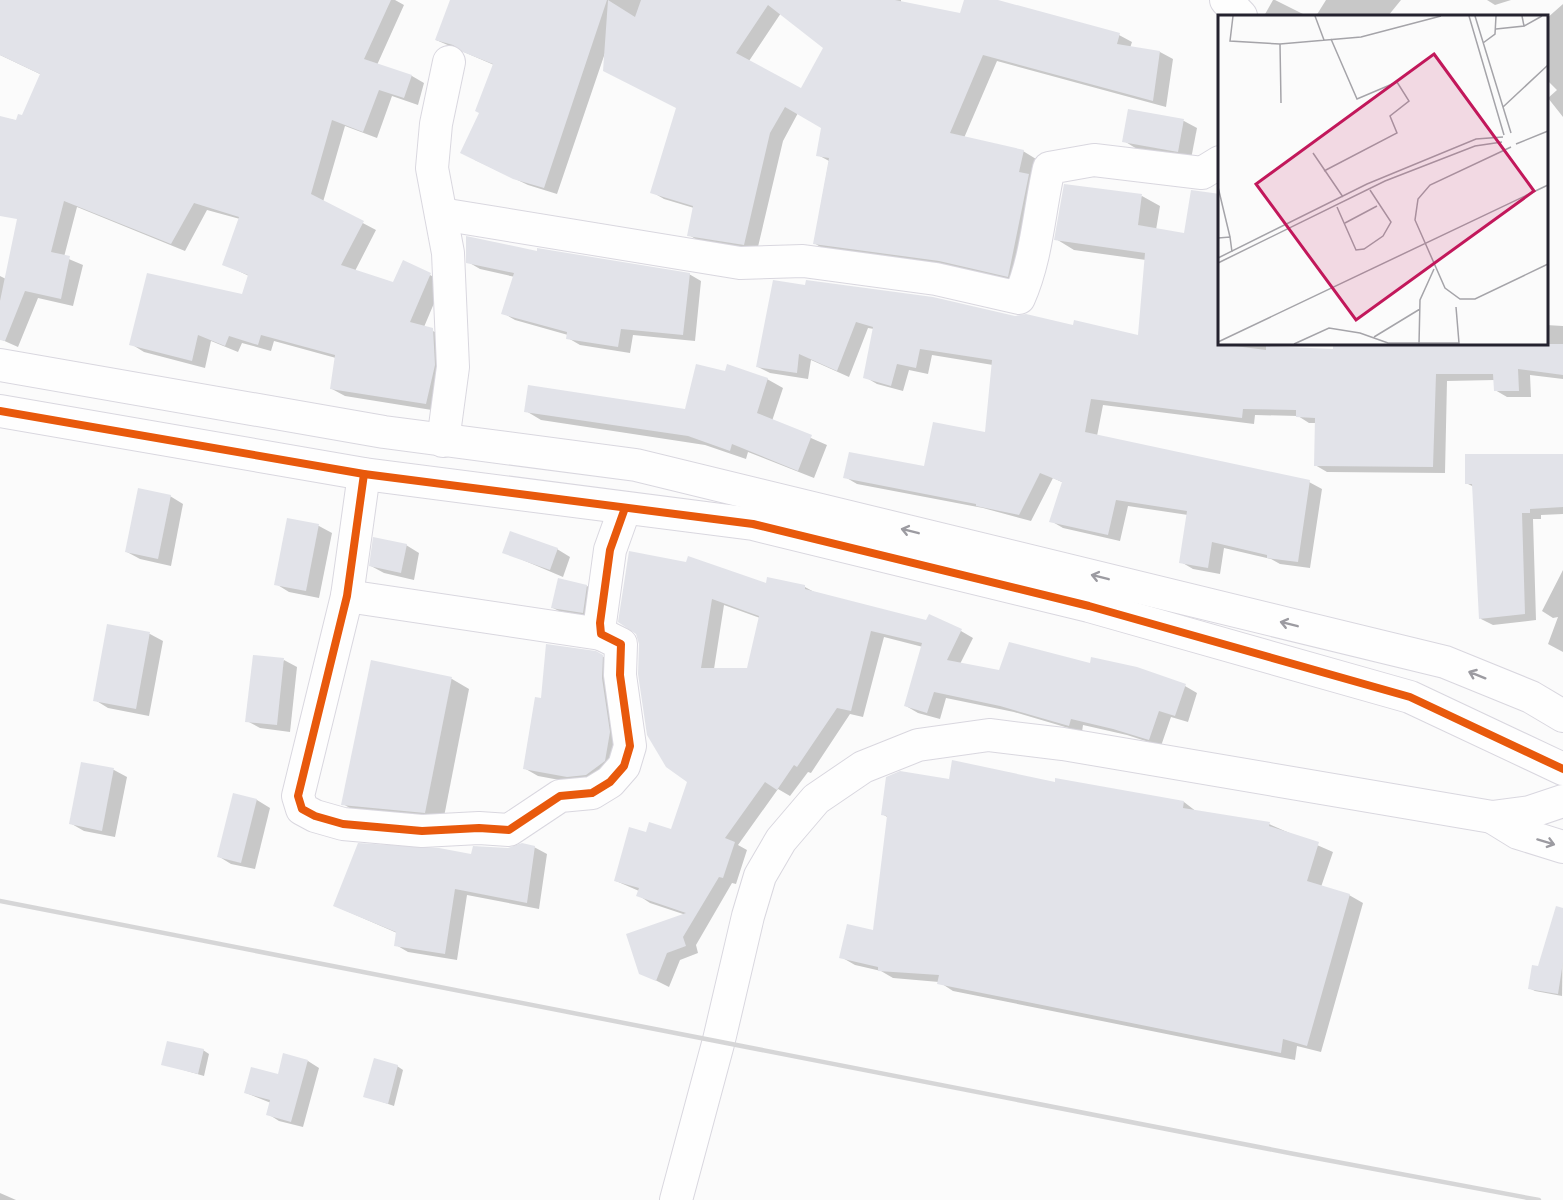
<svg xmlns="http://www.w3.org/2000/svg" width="1563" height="1200" viewBox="0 0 1563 1200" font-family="'Fira Sans',sans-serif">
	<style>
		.shadow { fill: #0003; fill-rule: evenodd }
		.building { fill: #e2e3e9; fill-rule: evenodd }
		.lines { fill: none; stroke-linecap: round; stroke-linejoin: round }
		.minor-casing { stroke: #d9d7df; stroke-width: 34 }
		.minor { stroke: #fefefe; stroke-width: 32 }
		.rail { stroke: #d6d6d7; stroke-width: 4.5 }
		.cycleway-casing { stroke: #fff; stroke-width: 11 }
		.cycleway { stroke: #e8590c; stroke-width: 8 }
		.oneway { stroke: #9c9ba1 }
		.inset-road { fill: none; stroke: #a5a4a9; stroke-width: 1.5 }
		.view { fill: #c2185b; fill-opacity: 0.15; stroke: #c2185b; stroke-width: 3 }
		.inset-edge { fill: none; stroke: #24222f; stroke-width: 3 }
	</style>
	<rect width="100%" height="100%" fill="#fbfbfb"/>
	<!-- shadow -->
	<g class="shadow">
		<polygon points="0,0 395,0 404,5 377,65 412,76 424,83 418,105 392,96 377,138 345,126 323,202 376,230 355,271 394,284 430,275 443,282 424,327 446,337 438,411 345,396 332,389 336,358 274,341 271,351 242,343 238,352 211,341 205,368 144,352 131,344 243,296 249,276 224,264 240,219 207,210 185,251 77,207 64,257 83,265 73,306 38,298 18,347 0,339 0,276 6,279 21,209 0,204 0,117 18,121 23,117 42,75 0,55"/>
		<path d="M452,0H901V3L961,15L965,0H992L1119,35L1132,42L1130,48L1160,52L1173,59L1166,107L997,61L964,138L1023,151L1036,159L1021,283L827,251L814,243L829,161L818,155L823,127L798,113L783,141L757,251L702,243L689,235L694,208L664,199L652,192L678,108L605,53L557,194L528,185L475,160L481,113L494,65L436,40ZM781,13L825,48L801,90L749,61Z"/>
		<polygon points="1273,0 1275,0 1307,16 1264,16"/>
		<polygon points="1326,0 1401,0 1388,16 1316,16"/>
		<polygon points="1487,0 1511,0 1495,5"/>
		<polygon points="1563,4 1563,117 1548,98 1557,90 1546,79 1546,19"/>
		<polygon points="1130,111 1184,121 1197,128 1191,159 1137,149 1124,141"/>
		<polygon points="1142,196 1160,206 1156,230 1220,344 1270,344 1270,348 1334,351 1334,344 1546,344 1546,325 1563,326 1563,379 1530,375 1531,397 1507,397 1495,390 1495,380 1447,381 1445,473 1327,472 1315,465 1316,423 1309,423 1298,416 1255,415 1254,424 1103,405 1097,436 1309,482 1322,489 1310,568 1280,564 1271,559 1224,548 1220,574 1193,569 1181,562 1188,515 1128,506 1120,541 1063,528 1051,521 1064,483 1053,478 1031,521 983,508 857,484 845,477 925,468 987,434 993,365 932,355 928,374 909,370 903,391 877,384 865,377 874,329 868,328 849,377 811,360 808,379 770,373 758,367 774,282 1139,337 1146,260 1074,250 1056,239"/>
		<polygon points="538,253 689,274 701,281 695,341 633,335 630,353 580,345 568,338 568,335 515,320 503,313 515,277 480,269 468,262"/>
		<polygon points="767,379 783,388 772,421 827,445 814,478 748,452 746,459 705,445 541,420 526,411 686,411"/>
		<polygon points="1563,455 1563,514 1541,515 1541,519 1533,519 1536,620 1493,625 1481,619 1474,487 1466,483"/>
		<polygon points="170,496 183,504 171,566 140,559 127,552"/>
		<polygon points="288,519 319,526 332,533 319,598 289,592 276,584"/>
		<polygon points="406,545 419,553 414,580 384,573 371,566"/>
		<polygon points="557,549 570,557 563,577 504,552"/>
		<polygon points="1563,570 1563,652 1548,644 1558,617 1553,618 1542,611"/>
		<path d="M767,585L805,587L816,593L961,631L973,638L960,664L1000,672L1091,664L1185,686L1197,693L1188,722L1171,717L1161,746L1127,735L1083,725L1082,732L1014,712L946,698L940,719L918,713L906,706L923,647L884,637L863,717L850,714L811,773L808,772L790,796L778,789L738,845L747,850L736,884L732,883L696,945L698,953L680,960L669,987L641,973L686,915L650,903L638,895L639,891L616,881L647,834L672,831L689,781L637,633L620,622ZM724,605L760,618L748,670L714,669Z"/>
		<polygon points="587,586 593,590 589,616 559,611 553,608"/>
		<polygon points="109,626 150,634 163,641 149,716 108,708 95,700"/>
		<polygon points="602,656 615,664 617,768 581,784 538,776 524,768 543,700"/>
		<polygon points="284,660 297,667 290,732 260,728 247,721"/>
		<polygon points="372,662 452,679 469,689 443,822 360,814 343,804"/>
		<polygon points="82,764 114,770 127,777 115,837 84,831 70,823"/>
		<polygon points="950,781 1056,784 1184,802 1197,812 1269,824 1333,852 1321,887 1349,895 1363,903 1321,1052 1297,1046 1295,1060 953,991 939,982 893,978 881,971 855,965 841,957 874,932 889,818 882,814"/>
		<polygon points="234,795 257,800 270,808 255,869 231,864 218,856"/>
		<polygon points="534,847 547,854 539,909 467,895 457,960 408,952 396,945 397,933 335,906 472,856"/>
		<polygon points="1563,934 1562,996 1535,991 1529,988 1539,968"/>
		<polygon points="203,1050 209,1054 204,1076 163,1064"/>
		<polygon points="308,1061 319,1068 303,1127 279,1121 268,1114 271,1103 246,1093"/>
		<polygon points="397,1066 403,1070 394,1106 365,1096"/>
		<polygon points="0,1193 16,1200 0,1200"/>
	</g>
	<!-- building -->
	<g class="building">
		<polygon points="0,0 391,0 364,59 412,75 404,98 379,90 363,132 332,120 311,194 364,221 341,265 393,282 403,260 431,273 410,322 433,328 435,365 426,404 330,389 335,355 261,335 258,345 229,336 225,346 198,335 192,361 129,345 147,273 242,294 248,275 222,265 239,217 194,203 171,244 64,201 51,252 70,256 61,299 25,291 5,341 0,340 0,301 17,219 0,216 0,116 16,120 18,114 22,115 40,74 0,55"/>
		<polygon points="450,0 607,0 544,188 513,179 460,153 479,113 475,111 493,64 463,52 453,45 435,40"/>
		<path d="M608,0L635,17L641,0H895L960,13L964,0H998L1120,33L1117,44L1160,51L1153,101L983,55L950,133L1024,150L1019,172L1029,174L1008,277L939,261L813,244L829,158L816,156L821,128L785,107L770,133L744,245L687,236L693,206L650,193L676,108L603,71ZM768,5L823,48L801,88L736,53Z"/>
		<polygon points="1128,109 1184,119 1178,152 1122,142"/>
		<polygon points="1064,184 1142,194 1138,225 1184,233 1191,190 1220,194 1220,344 1266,350 1266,346 1333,349 1333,344 1563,344 1563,375 1518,369 1519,391 1494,391 1493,374 1436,374 1433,467 1314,466 1315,418 1296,417 1296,410 1243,409 1242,418 1091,399 1085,432 1310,480 1298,562 1267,558 1267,555 1212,542 1208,568 1179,563 1187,511 1116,500 1108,535 1049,522 1062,482 1040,473 1019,515 976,506 976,504 843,478 849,452 924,466 933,422 985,432 992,360 920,349 916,368 897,364 891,386 863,378 873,327 856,322 837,371 799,354 797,373 756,367 773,280 805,285 806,280 933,297 1015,316 1026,314 1073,325 1074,320 1138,335 1145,253 1054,240"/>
		<polygon points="466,236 537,251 537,248 690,273 683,335 621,329 618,347 566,339 567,332 501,314 514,273 466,263"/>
		<polygon points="696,364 725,371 727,364 768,378 757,413 812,435 798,471 732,444 730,451 688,436 524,412 528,385 685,409"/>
		<polygon points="1465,454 1563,454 1563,507 1530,509 1530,513 1522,513 1525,614 1479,619 1472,484 1465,484"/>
		<polygon points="138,488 171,495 158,559 125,552"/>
		<polygon points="287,518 319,524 306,591 274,585"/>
		<polygon points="510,531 558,548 550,570 502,553"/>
		<polygon points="373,537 407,544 401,573 369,566"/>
		<path d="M629,551L686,562L688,556L766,583L767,577L805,585V589L926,620L929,614L962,629L947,660L999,670L1009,642L1090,663L1091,657L1137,667L1186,684L1175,716L1159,711L1149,740L1113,729L1071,719L1069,726L1000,706L934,692L927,713L904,706L922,643L871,631L851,711L837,708L797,767L794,765L777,790L765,782L725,838L735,842L723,878L719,877L683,937L686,946L667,953L656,981L639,974L626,934L686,913L636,896L639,888L614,881L629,827L646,832L649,822L671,829L687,782L666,767L647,735L638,674L639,644L636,634L618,622ZM712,599L759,616L747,668H701Z"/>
		<polygon points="558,578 587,585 583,613 551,608"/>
		<polygon points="107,624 150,632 136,709 93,701"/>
		<polygon points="546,644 596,651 603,655 602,678 610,732 605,761 586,775 567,777 523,769 535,697 541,698"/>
		<polygon points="253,655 284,658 277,725 245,722"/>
		<polygon points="371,660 452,677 425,813 341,805"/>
		<polygon points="952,760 1055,782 1055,778 1184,801 1183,808 1270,822 1269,826 1319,842 1307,881 1350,894 1307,1046 1283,1039 1281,1053 937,984 939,975 878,971 878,967 839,958 847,924 873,930 887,816 881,815 886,777 900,771 949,779"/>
		<polygon points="81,762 114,768 102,831 69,824"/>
		<polygon points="233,793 257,799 241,863 217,857"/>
		<polygon points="358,843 439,848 471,854 473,846 508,848 522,843 535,846 527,903 455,889 445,954 394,946 396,932 333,906"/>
		<polygon points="1556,906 1563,908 1563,962 1558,994 1528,989 1532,965 1538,966"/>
		<polygon points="167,1041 204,1049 198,1074 161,1065"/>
		<polygon points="283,1053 308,1060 291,1122 266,1115 270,1100 244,1093 251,1067 278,1074"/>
		<polygon points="374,1058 398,1065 388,1104 363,1097"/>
	</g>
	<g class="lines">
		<defs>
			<g id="minor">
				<polyline points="1226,0 1241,16"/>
				<path d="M441,214L740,263L803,261L936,279L1019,298C1037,258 1039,211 1049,168L1094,160L1202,173L1220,162"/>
				<polyline points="0,365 384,432 636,465 1445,662 1531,697 1563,716"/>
				<polyline points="0,411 364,474 753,524 1089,606 1410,697 1563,769"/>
				<polyline points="443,441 453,367 448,253 432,168 436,124 449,62"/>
				<polyline points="364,474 347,596 298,796 302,809 315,816 343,824 422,831 479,828 509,830 560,796 592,793 610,782 624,766 630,746 620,675 621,644 601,634 600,623 610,550 625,508"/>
				<polyline points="347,596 601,634"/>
				<polyline points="1492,817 1518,833 1563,847"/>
				<polyline points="676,1200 719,1040 748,916 760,876 781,840 816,799 863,767 918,745 989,735 1063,744 1492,817 1530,812 1563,801"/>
			</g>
		</defs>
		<!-- minor casing -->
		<use href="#minor" class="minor-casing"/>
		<!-- minor -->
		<use href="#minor" class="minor"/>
		<!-- rail -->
		<path class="rail" d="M0,901C513,999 1025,1105 1539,1200"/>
		<defs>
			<g id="cycleway">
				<polyline points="0,411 364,474 753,524 1089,606 1410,697 1563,769"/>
				<polyline points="364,474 347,596 298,796 302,809 315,816 343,824 422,831 479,828 509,830 560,796 592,793 610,782 624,766 630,746 620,675 621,644 601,634 600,623 610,550 625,508"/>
			</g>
		</defs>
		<!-- cycleway casing -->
		<use href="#cycleway" class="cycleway-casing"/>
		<!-- cycleway -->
		<use href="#cycleway" class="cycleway"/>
	</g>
	<!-- one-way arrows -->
	<defs><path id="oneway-shaft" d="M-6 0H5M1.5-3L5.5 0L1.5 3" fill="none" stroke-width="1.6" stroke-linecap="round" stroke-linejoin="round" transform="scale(1.5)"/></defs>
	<g class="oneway">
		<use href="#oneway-shaft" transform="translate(910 531) rotate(-166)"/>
		<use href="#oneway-shaft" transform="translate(1100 577) rotate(-166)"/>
		<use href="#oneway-shaft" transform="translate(1289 624) rotate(-166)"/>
		<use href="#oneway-shaft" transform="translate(1477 675) rotate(-158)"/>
		<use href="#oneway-shaft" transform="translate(1546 842) rotate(17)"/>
	</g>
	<!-- overview -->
	<g transform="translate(1218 15)">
		<rect width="330" height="330" fill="#fbfbfb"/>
		<path class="inset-road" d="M15,1L12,26L62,29L143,22L223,1M97,1L106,25M251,1L286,120M257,1L293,118M306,11L324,1M278,14L306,11L304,1M265,28L277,19L278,1M62,29L63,88M285,92L330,50M298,129L330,116M293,132L212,170L200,184L197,205L227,273L242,284H257L330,249M95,138L125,182M106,156L179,118L172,101L191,86L179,67L139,84L113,24M0,172L12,222M119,192L138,235L146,234L165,221L173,207L152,175M127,208L159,191M0,223L12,222L14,237M0,243L149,169L258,124L285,122M0,248L167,166L257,131L284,127M156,322L202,294M0,327L330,170M76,329L111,313L142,318L170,328H241L238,292M201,329L202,285L216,254"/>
		<path class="view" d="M216,39L316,176L138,305L38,169Z"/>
		<rect width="330" height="330" class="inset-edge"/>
	</g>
</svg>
